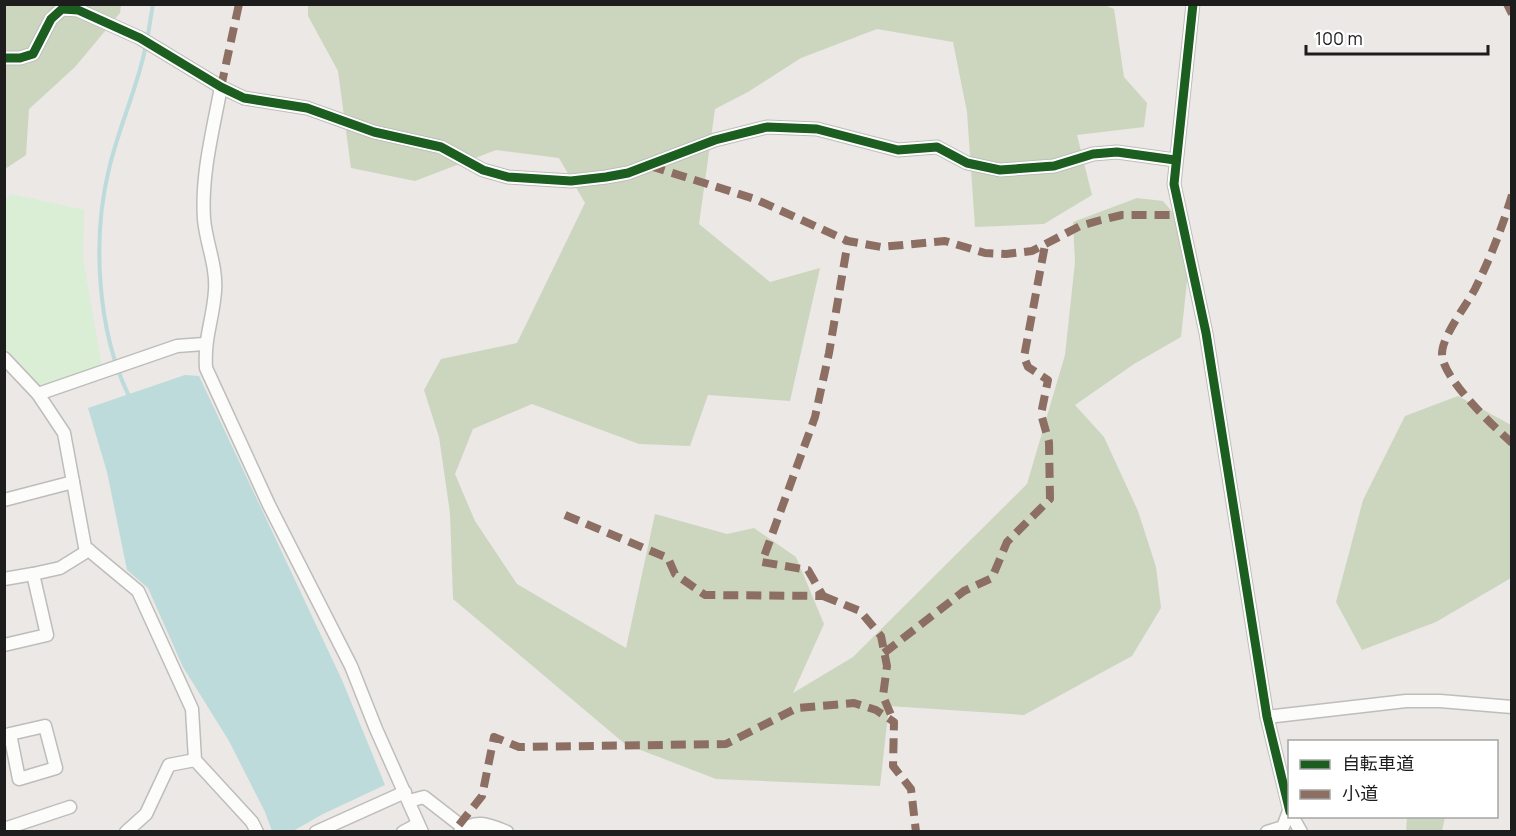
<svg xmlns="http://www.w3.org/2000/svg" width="1516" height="836" viewBox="0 0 1516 836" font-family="Manrope,'Noto Sans JP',sans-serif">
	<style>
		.forest { fill: #ccd6be }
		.park { fill: #d9eed4 }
		.water { fill: #bddbdb }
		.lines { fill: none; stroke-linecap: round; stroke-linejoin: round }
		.stream { stroke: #bddbdb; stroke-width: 4 }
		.minor-casing { stroke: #bebdbc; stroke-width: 15 }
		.minor { stroke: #fcfcfb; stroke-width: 12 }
		.quiet { stroke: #8d6e63; stroke-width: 8; stroke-dasharray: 15 8; stroke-linecap: butt }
		.cycleway-casing { stroke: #fff; stroke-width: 13 }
		.cycleway { stroke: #1b5e20; stroke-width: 9 }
	</style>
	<rect width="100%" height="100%" fill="#ebe8e6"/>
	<!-- forest -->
	<g class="forest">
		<polygon points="1102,4 1114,9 1124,77 1147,103 1144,127 1077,135 1092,195 1044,224 975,227 967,112 953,42 877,29 801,58 748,92 715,109 699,224 770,282 820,268 790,401 708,395 690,446 639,444 532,404 473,429 455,474 475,521 517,584 626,648 655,514 727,534 754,528 796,557 824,624 793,693 853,657 1027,484 1065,355 1075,262 1073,222 1137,198 1163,201 1192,235 1181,337 1134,364 1075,405 1104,437 1138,511 1156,567 1161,608 1132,656 1024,715 889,706 880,786 716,779 625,744 453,599 450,513 439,437 424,390 441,359 517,343 585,203 559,158 496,150 415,181 351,168 338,71 308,16 308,5"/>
		<polygon points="5,5 121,5 120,13 75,67 29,109 26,155 5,169"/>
		<polygon points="1458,396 1511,425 1511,578 1436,622 1362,650 1336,602 1363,500 1405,416"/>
		<polygon points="1407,817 1445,817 1442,831 1406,831"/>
	</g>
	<!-- park -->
	<polygon class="park" points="11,194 84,210 83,259 102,367 40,391 5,352 5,201"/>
	<!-- water -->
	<polygon class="water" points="185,375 199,376 342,680 385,785 323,814 293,831 272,831 265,812 229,741 183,667 148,588 127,570 107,472 88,408"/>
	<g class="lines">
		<!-- stream -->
		<path class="stream" d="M128,394C97,329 92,238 109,169C118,130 135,93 144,54C148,38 150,21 153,4"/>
		<defs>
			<g id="minor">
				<polyline points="1193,4 1174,184 1206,333 1267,717 1290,812"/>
				<polyline points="4,58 20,58 33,54 51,19 62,9 78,10 140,38 221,87 244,98 307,108 374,132 441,147 483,170 508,177 571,181 606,177 628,173 715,140 767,127 817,129 898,150 937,147 967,163 1000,170 1054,166 1093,154 1117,152 1175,160"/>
				<path d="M221,87C213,130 201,175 204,219C206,243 217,266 215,291C213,320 204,337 206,368L269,505L351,666L376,729L422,832"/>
				<polyline points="4,358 38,394 64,433 85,547 138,591 192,709 195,760 252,822 257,832"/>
				<polyline points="38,394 177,346 204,344"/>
				<polyline points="4,500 73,482"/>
				<polyline points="33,574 60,568 89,550"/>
				<polyline points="4,579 33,574 47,635 4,645"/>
				<polyline points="1267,717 1406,701 1440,701 1512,707"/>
				<polyline points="4,736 10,734 45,726 56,768 19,779 10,734"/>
				<polyline points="409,801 424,797 464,828"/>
				<polyline points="1292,816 1301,832"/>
				<polyline points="4,829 70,807"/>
				<polyline points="126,832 146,814 169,765 195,760"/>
				<polyline points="316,832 405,792"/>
				<polyline points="403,832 418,824"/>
				<path d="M460,832C476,818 490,825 507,832"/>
				<polyline points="1267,832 1283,827 1289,811"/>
			</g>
		</defs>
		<!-- minor casing -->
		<use href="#minor" class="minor-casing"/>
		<!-- minor -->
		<use href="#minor" class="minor"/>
		<!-- quiet -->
		<g class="quiet">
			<polyline points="1507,4 1512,14"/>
			<polyline points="221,87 239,4"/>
			<polyline points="650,166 755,199 848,241 881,247 945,241 985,253 1006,254 1032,251 1080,226 1101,220 1122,215 1179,215"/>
			<path d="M1512,195C1502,228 1490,259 1475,289C1466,306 1442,336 1442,354C1442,378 1494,427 1512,443"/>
			<polyline points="565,515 668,558 675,574 705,595 823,596 808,570 762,562 815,417 829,353 848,241"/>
			<polyline points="823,596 860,611 881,636 887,666 883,696 894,722"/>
			<polyline points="884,653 964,591 992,578 1007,542 1050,499 1049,442 1041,414 1048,380 1028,367 1024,357 1045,245"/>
			<polyline points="459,825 482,796 494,737 519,747 726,744 797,708 854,703 876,710 894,722 893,766 911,789 916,832"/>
		</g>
		<defs>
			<g id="cycleway">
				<polyline points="1193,4 1174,184 1206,333 1267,717 1290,812"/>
				<polyline points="4,58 20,58 33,54 51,19 62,9 78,10 140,38 221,87 244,98 307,108 374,132 441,147 483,170 508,177 571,181 606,177 628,173 715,140 767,127 817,129 898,150 937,147 967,163 1000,170 1054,166 1093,154 1117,152 1175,160"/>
			</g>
		</defs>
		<!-- cycleway casing -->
		<use href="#cycleway" class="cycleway-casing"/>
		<!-- cycleway -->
		<use href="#cycleway" class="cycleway"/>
	</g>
	<!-- border -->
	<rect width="1516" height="836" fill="none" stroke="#1d1d1d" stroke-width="12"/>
	<!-- legend -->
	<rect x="1288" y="740" width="210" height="78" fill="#ffffff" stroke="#a5a5a5" stroke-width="1.5"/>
	<rect x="1300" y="760" width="30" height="9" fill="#1b5e20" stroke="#a5a5a5" stroke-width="1.5"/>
	<text x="1342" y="770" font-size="18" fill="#1d1d1d">自転車道</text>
	<rect x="1300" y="790" width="30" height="9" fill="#8d6e63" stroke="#a5a5a5" stroke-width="1.5"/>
	<text x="1342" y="800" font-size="18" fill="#1d1d1d">小道</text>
	<!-- scale -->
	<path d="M1306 45v9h182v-9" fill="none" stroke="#1d1d1d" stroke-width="3"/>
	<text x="1315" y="45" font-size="18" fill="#1d1d1d" stroke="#ffffff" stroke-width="4.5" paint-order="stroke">100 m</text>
</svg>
